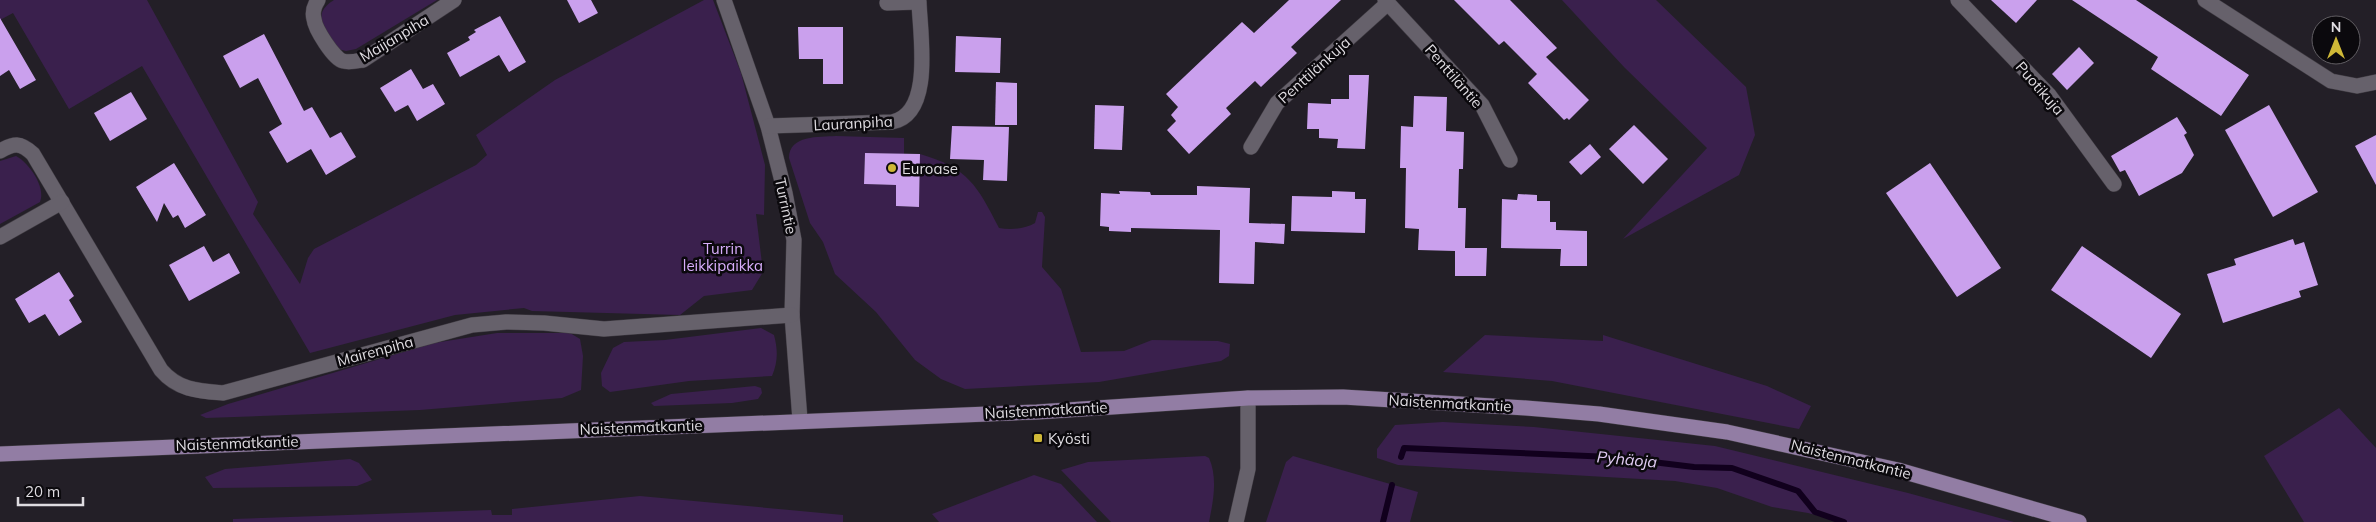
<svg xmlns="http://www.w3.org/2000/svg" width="2376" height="522" viewBox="0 0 2376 522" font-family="Mulish,sans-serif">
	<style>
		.green { fill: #3a204d }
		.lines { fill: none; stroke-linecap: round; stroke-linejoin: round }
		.stream { stroke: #11001d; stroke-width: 6 }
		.building { fill: #caa0ed }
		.minor-casing { stroke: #3f3b42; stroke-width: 16 }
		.major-casing { stroke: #3f3b42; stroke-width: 16 }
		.minor { stroke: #66616b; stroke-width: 15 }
		.major { stroke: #927da4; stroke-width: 15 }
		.poi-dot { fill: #cfb837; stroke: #0b090d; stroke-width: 2 }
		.labels { text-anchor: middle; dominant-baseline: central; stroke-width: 5; stroke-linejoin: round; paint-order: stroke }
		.street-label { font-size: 15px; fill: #dfdce1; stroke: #0b090d }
		.poi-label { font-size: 15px; fill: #dfdce1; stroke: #0b090d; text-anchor: start }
		.park-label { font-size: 15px; fill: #d8aefc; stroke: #0b090d }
		.water-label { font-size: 16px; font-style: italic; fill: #e0cbf3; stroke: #0b090d }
	</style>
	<rect width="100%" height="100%" fill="#231f27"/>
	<!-- green -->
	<g class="green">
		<polygon points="0,0 147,0 258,202 253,214 300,284 308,258 314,249 476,165 487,155 476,135 555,80 704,0 713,0 741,73 765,165 764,215 756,214 763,272 752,290 704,296 680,315 532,311 524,308 455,315 310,353 142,66 69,109 13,13 0,20"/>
		<path d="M334,0H437L356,49L346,51L338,49C327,30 309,15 334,0Z"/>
		<polygon points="1562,0 1656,0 1746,87 1755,135 1739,175 1623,239 1707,148 1624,67"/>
		<path d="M836,136L904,138V154L865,153L864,184L896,185V206L919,207L920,154C968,168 977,185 999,228C1011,230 1025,229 1035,223L1038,212H1042L1045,217L1042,267L1061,289L1081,352L1124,351L1152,340L1218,341L1230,344L1229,356L1221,361L1099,382L965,389L941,379L915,360L876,312L835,274L823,242L810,223L789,158C789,135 819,137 836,136Z"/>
		<path d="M16,156C29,163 46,187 40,202L0,224V161Z"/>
		<path d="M761,328L774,335C778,350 778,362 772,376L689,381L610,392L602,386L601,373L613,348L624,342L665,340Z"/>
		<polygon points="497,333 570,333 580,339 583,356 581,390 562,398 420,410 206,418 200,415 228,404 434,343"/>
		<polygon points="1485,335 1603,341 1603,335 1767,386 1811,406 1799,429 1552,381 1443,372"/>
		<polygon points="755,386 761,388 762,393 758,399 732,403 654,406 651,403 671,394"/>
		<polygon points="2339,408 2376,448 2376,522 2304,522 2264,456"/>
		<polygon points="1443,422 1534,427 1715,446 1908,493 2014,522 1842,522 1808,513 1772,507 1717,488 1675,481 1398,465 1377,458 1377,449 1395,425"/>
		<path d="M1205,456L1209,458C1218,478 1213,502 1209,522H1111L1061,470L1088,462Z"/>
		<polygon points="1293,456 1418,492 1410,522 1266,522 1286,462"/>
		<polygon points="350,459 359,463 372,480 357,486 213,488 205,477 225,469"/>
		<polygon points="1034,475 1061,484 1097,522 939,522 932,514"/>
		<polygon points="640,496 843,515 843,522 233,522 233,519 491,510 492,515 512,515 512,509"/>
	</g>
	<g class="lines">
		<!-- stream -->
		<g class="stream">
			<polyline points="1401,457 1404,448 1611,457 1694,467 1732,468 1798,491 1815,512 1844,522"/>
			<polyline points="1383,522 1392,485"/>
		</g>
	</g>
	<!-- building -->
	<g class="building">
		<polygon points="567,0 591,0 598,13 579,23"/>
		<polygon points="1289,0 1341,0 1291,47 1297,53 1261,87 1255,81 1226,108 1231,114 1189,154 1167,130 1176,121 1171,115 1178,107 1166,94 1242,22 1254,33"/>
		<polygon points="1454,0 1510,0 1557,48 1546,57 1589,100 1569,120 1567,118 1564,120 1528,83 1537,74 1504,41 1499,45"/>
		<polygon points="1991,0 2037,0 2016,23"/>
		<polygon points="2072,0 2136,0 2249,75 2221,116 2151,69 2158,57"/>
		<polygon points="500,16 526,62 509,72 499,55 460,77 447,53 470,40 468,37 476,32 474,30"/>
		<polygon points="0,18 36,80 20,89 9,70 0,76"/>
		<polygon points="798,27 843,27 843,84 823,84 823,59 799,59"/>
		<polygon points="264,34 304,111 312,107 330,138 341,132 356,157 326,175 311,149 287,163 269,132 282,124 258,78 240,88 223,56"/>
		<polygon points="956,36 1001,38 1000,73 955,72"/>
		<polygon points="2079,47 2094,63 2067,90 2052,74"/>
		<polygon points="411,69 423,89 433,84 445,104 417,121 408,105 395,112 380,88"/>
		<polygon points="1349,75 1369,75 1365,149 1337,148 1338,139 1319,138 1319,129 1307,129 1308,103 1331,104 1331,99 1349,99"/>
		<polygon points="996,82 1017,83 1017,125 995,125"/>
		<polygon points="131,92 147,119 110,141 94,113"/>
		<polygon points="1414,96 1447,97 1446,131 1464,132 1463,169 1459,169 1458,208 1466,208 1465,248 1487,248 1486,276 1455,276 1455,251 1418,250 1419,229 1405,228 1406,168 1400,168 1401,126 1413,127"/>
		<polygon points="1095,105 1124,106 1122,150 1094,149"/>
		<polygon points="2269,105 2318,192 2273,217 2225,130"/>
		<polygon points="2177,117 2187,133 2184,135 2194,155 2182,173 2139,196 2125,170 2120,172 2111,156"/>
		<polygon points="1634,125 1668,159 1643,184 1609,149"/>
		<polygon points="952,126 1009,127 1007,181 983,180 984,160 950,159"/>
		<polygon points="2376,135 2376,185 2355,146"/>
		<polygon points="1590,144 1601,157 1581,175 1569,162"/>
		<polygon points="865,153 920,154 919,207 896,206 896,185 864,184"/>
		<polygon points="174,163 206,215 185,228 178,215 173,218 164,203 157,222 136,187"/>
		<polygon points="1930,163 2001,268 1957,297 1886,193"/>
		<polygon points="1197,186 1250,188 1249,223 1285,224 1284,244 1255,242 1254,284 1219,283 1220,230 1131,228 1131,232 1109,231 1109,227 1100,226 1101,193 1120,194 1119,191 1150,192 1151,195 1197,195"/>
		<polygon points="1332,191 1355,192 1355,199 1366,199 1365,233 1291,231 1292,196 1332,197"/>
		<polygon points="1518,194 1537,195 1537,201 1550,201 1550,222 1556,222 1556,230 1587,231 1587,266 1560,266 1561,249 1501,248 1502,199 1517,200"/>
		<polygon points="2293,239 2295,245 2304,242 2318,285 2299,291 2301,297 2223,323 2207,274 2236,265 2234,259"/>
		<polygon points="204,246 213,262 229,253 240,273 189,301 169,265"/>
		<polygon points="2082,246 2181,314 2151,358 2051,290"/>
		<polygon points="59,272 74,296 69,300 82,322 59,336 45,314 29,323 15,299"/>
	</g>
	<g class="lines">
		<defs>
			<g id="minor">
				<path d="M318,0C314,6 312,12 314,19C315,29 334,59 343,61C349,63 357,61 363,60L454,0"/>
				<polyline points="724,0 768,126 785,193 794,240 792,315 800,420"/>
				<polyline points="1385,0 1482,105 1510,160"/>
				<polyline points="1958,0 2049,95 2114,184"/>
				<polyline points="2205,0 2331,81 2357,86 2376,82"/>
				<path d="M768,126L892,122C934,114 920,34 919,2L887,3"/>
				<polyline points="1251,147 1277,103 1388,3"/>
				<path d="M0,151C14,143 20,142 33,154L161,370C178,390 198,391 223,393L472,325L506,322L544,323L604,329L792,315"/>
				<polyline points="0,237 62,202"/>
				<polyline points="1236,522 1248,469 1248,398"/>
			</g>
			<polyline id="major" points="0,454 1037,412 1248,398 1343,397 1526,408 1599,414 1727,432 1898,470 2079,522"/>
		</defs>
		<!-- minor casing -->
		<use href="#minor" class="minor-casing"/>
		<!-- major casing -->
		<use href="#major" class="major-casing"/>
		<!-- minor -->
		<use href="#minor" class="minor"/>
		<!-- major -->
		<use href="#major" class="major"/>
	</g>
	<!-- markers -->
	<g class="poi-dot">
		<circle cx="892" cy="168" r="5"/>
		<rect x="1033" y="433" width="10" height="10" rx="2.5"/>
	</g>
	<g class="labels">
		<!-- street labels -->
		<g class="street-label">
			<text transform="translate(394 38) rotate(-31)">Maijanpiha</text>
			<text transform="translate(1314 70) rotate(-42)">Penttilänkuja</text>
			<text transform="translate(1454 76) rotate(49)">Penttiläntie</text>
			<text transform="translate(2040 88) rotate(49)">Puotikuja</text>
			<text transform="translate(853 123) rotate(-3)">Lauranpiha</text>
			<text transform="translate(786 206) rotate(78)">Turrintie</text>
			<text transform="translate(375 351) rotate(-15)">Mairenpiha</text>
			<text transform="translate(1450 403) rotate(3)">Naistenmatkantie</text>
			<text transform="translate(1046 410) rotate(-3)">Naistenmatkantie</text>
			<text transform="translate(641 427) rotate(-2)">Naistenmatkantie</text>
			<text transform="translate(237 443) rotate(-2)">Naistenmatkantie</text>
			<text transform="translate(1851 459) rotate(14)">Naistenmatkantie</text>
		</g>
		<!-- poi labels -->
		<g class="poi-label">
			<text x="902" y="168">Euroase</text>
			<text x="1048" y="438">Kyösti</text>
		</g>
		<!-- park labels -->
		<g class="park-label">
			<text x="723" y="248">Turrin<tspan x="723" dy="17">leikkipaikka</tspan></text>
		</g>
		<!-- water labels -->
		<g class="water-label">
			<text transform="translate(1627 459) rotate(5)">Pyhäoja</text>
		</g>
	</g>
	<!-- north arrow -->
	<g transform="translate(2336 40)"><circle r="24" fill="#0b090d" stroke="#605d62"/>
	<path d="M0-4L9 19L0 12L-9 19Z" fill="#cfb837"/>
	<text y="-8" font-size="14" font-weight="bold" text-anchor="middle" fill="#dfdce1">N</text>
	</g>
	<!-- scale -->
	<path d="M18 497v8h65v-8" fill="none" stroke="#dfdce1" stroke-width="2.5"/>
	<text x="25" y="497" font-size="15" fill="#dfdce1" stroke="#0b090d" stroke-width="4" paint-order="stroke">20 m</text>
</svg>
